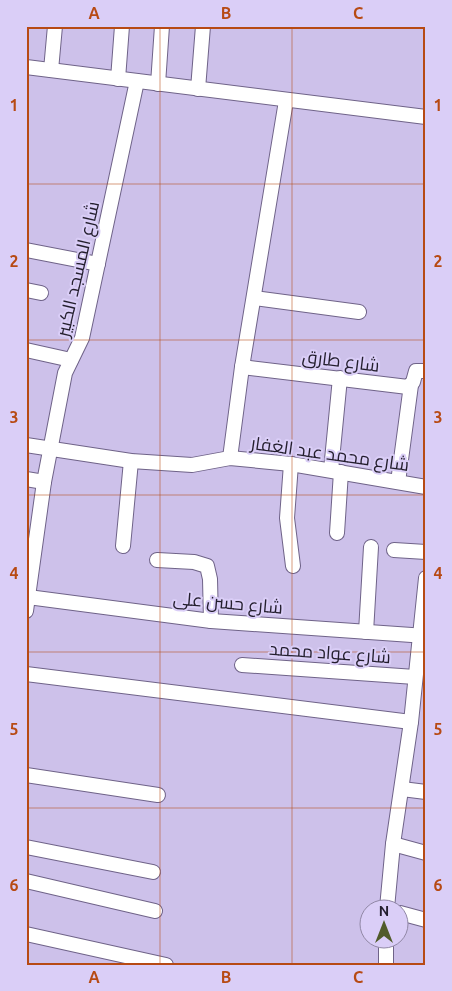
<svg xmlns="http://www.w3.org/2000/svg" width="452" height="991" viewBox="0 0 452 991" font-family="Ubuntu,Cairo,sans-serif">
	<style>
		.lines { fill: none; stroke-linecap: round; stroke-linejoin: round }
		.minor-casing { stroke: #6f6388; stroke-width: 16 }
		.minor { stroke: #fff; stroke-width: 14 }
		.grid { fill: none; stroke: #b74a14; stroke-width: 1; stroke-opacity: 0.55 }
		.labels { text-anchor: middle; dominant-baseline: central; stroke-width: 4; stroke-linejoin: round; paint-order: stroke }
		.street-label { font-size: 18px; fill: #231e2d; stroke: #dacef7 }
		.neatline { fill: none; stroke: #b74a14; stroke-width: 2 }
		.grid-label { font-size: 16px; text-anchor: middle; font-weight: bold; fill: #b74a14 }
	</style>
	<rect width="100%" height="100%" fill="#cdc1ea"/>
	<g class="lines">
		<defs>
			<g id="minor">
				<polyline points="26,67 426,117"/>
				<polyline points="51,70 55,26"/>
				<polyline points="118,79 122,26"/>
				<polyline points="158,84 162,26"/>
				<polyline points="198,89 203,26"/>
				<polyline points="26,250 98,264"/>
				<polyline points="26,290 41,293"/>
				<polyline points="254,298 359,312"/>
				<polyline points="26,350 71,360"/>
				<polyline points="242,367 408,387 413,382 416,371 426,371"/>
				<polyline points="26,445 131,461 192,465 230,458 291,464 426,487"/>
				<polyline points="230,458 242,367 286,101"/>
				<polyline points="291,464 287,518 293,566"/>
				<polyline points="331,470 340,378"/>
				<polyline points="26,479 44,482"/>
				<polyline points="398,482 411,385"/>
				<polyline points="337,533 341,472"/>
				<polyline points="123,546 131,461"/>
				<polyline points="394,550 426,552"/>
				<polyline points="157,560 194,562 207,566 210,579 211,621"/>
				<polyline points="28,597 211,621 426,636"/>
				<polyline points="26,611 44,482 65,373 82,338 137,81"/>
				<polyline points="366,632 371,547"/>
				<polyline points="242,665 415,677"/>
				<polyline points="26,674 411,722"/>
				<polyline points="26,775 158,795"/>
				<polyline points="402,789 426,792"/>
				<polyline points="393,844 426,853"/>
				<polyline points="26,847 153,872"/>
				<polyline points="26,881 155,911"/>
				<polyline points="387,908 393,844 411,722 426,578"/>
				<polyline points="400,913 426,920"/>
				<polyline points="26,934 166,965"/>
				<polyline points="386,965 386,938"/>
			</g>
		</defs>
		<!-- minor casing -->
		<use href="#minor" class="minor-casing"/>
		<!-- minor -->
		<use href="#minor" class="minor"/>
	</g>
	<!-- grid -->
	<path class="grid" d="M160,26V965M292,26V965M26,184H426M26,340H426M26,495H426M26,652H426M26,808H426"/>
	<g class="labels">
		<!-- street labels -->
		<g class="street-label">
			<text transform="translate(77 269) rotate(-77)">شارع المسجد الكبير</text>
			<text transform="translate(341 360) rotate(7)">شارع طارق</text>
			<text transform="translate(330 453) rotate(8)">شارع محمد عبد الغفار</text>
			<text transform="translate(228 602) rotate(5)">شارع حسن على</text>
			<text transform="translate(330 652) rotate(4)">شارع عواد محمد</text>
		</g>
	</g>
	<!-- border -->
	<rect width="452" height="991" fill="none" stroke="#dacef7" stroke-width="55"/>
	<!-- north arrow -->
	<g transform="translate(384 924)"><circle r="24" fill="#dacef7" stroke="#9188a6"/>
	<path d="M0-4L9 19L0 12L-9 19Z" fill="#515b2a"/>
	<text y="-8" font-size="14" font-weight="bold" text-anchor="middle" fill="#231e2d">N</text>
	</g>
	<rect x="28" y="28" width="396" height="936" class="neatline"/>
	<g class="grid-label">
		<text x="94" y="19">A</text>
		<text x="226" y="19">B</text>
		<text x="358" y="19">C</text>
		<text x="14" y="111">1</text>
		<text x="438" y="111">1</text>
		<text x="14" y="267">2</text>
		<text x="438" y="267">2</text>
		<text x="14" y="423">3</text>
		<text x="438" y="423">3</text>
		<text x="14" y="579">4</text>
		<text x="438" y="579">4</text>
		<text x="14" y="735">5</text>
		<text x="438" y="735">5</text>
		<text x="14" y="891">6</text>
		<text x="438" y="891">6</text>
		<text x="94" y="983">A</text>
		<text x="226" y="983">B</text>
		<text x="358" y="983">C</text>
	</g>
</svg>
